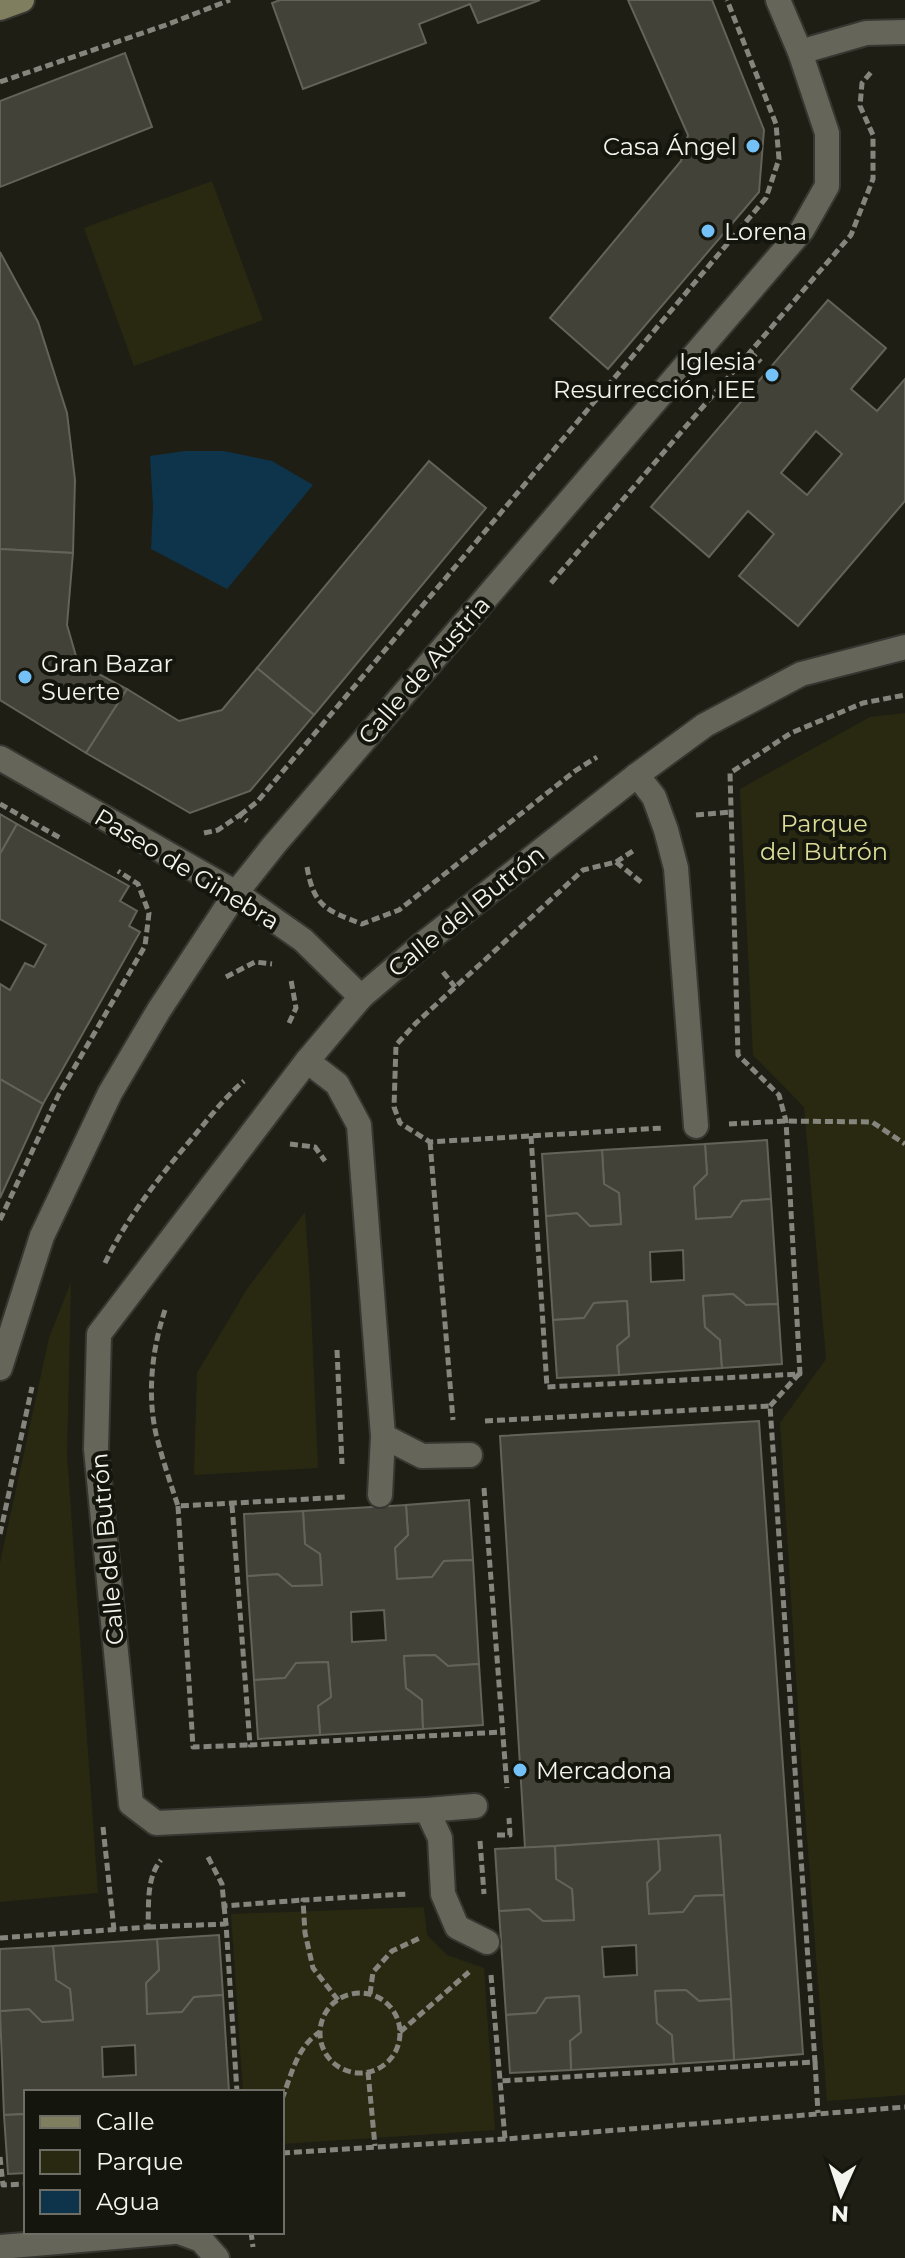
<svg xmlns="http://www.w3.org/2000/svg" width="905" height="2258" viewBox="0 0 905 2258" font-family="Montserrat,sans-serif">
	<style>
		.green { fill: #292911 }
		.water { fill: #0e344b }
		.building { fill: #424238; stroke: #636359; stroke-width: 2; fill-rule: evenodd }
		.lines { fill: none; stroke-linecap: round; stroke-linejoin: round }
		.street-casing { stroke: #373732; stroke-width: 28 }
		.secondary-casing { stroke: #373732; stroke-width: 28 }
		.path { stroke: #85857e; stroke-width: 5; stroke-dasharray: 8 4; stroke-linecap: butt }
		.street { stroke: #65655a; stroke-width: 24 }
		.secondary { stroke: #7f7e5e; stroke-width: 24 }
		.poi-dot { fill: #73c1f6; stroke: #14150c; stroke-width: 3 }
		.labels { text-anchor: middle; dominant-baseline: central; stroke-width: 8; stroke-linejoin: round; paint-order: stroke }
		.poi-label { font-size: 24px; fill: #f4f4ee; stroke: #14150c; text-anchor: start }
		.street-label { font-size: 24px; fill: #f4f4ee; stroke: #14150c }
		.park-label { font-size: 24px; fill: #dbdc97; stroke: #14150c }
	</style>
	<rect width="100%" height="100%" fill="#1e1e15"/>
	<!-- green -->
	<g class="green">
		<polygon points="212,181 263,320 134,366 84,228"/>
		<polygon points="905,713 905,2095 827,2101 801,1758 780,1423 826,1359 804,1107 753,1055 740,789 870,717"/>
		<polygon points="305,1212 310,1286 318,1468 194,1475 197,1373 247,1289"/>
		<polygon points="71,1282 67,1455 98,1893 0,1902 0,1563 49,1338"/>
		<polygon points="424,1907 427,1935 447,1955 484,1968 495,2130 282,2144 282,2092 243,2092 231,1914"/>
	</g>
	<!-- water -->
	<polygon class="water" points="185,451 224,451 272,461 313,485 227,589 151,549 153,506 150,456"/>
	<!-- building -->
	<g class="building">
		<polygon points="280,0 540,0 478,23 470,4 419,24 426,43 303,89 272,3"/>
		<polygon points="628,0 712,0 764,130 759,192 608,369 550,318 681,161 688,135"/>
		<polygon points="125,53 152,127 0,187 0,101"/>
		<polygon points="0,252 38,322 67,413 75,480 73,553 0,549"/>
		<path d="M828,300L886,348L851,389L877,411L905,379V501L798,626L739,576L774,534L748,511L709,557L651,507ZM816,431L842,454L807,495L781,473Z"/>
		<polygon points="429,461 486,508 314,715 257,668"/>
		<polygon points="0,549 73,553 67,625 78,663 127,689 86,753 0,700"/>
		<polygon points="257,668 314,715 250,791 190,813 86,753 127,689 179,721 222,710"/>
		<polygon points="0,814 17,824 0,854"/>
		<polygon points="17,824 129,886 120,901 137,911 129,926 140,932 43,1104 0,1079 0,984 10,990 25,963 34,967 46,945 0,919 0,854"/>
		<polygon points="0,1079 43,1104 0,1198"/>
		<polygon points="767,1140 771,1199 742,1201 731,1217 696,1219 694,1187 707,1174 705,1144"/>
		<path d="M705,1144L707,1174L694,1187L696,1219L731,1217L742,1201L771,1199L778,1304L746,1305L733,1294L703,1296L705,1327L720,1340L722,1368L619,1375L617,1346L629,1336L627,1301L594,1303L584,1318L553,1320L546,1216L577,1213L590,1226L621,1224L619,1193L604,1184L602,1150ZM683,1250L684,1280L651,1282L650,1252Z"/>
		<polygon points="602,1150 604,1184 619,1193 621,1224 590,1226 577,1213 546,1216 542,1154"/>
		<polygon points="733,1294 746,1305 778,1304 782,1364 722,1368 720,1340 705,1327 703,1296"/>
		<polygon points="627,1301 629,1336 617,1346 619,1375 557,1378 553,1320 584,1318 594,1303"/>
		<polygon points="759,1421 803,2054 734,2060 720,1835 525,1848 500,1436"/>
		<polygon points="469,1500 473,1560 444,1561 432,1577 397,1579 395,1548 408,1535 406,1505"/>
		<path d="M406,1505L408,1535L395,1548L397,1579L432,1577L444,1561L473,1560L479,1664L448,1666L435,1655L404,1656L406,1688L422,1700L423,1729L320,1735L318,1706L331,1697L328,1662L296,1663L285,1678L254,1680L247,1576L278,1574L292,1586L322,1585L320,1554L305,1544L303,1511ZM384,1610L386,1640L352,1642L351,1612Z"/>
		<polygon points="303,1511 305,1544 320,1554 322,1585 292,1586 278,1574 247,1576 244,1514"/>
		<polygon points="435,1655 448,1666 479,1664 483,1725 423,1729 422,1700 406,1688 404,1656"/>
		<polygon points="328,1662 331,1697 318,1706 320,1735 258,1739 254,1680 285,1678 296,1663"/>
		<polygon points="720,1835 724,1895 695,1896 683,1912 649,1914 647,1883 660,1870 658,1839"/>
		<path d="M658,1839L660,1870L647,1883L649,1914L683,1912L695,1896L724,1895L731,1999L699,2001L686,1990L655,1991L657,2023L672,2035L674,2064L571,2070L570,2041L581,2032L579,1996L546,1998L536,2013L506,2015L499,1911L529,1909L543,1921L574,1920L572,1889L556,1879L555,1846ZM636,1945L637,1975L604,1977L602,1947Z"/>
		<polygon points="555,1846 556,1879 572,1889 574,1920 543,1921 529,1909 499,1911 495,1849"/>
		<polygon points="219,1935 223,1995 194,1997 182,2012 147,2014 146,1983 159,1970 157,1939"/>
		<path d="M157,1939L159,1970L146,1983L147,2014L182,2012L194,1997L223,1995L229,2092H188L185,2090L155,2092H26V2114L4,2115L0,2011L29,2009L42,2022L73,2020L70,1989L56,1980L53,1946ZM135,2045L136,2075L103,2077L102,2047Z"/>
		<polygon points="53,1946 56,1980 70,1989 73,2020 42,2022 29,2009 0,2011 0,1949"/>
		<polygon points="686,1990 699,2001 731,1999 734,2060 674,2064 672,2035 657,2023 655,1991"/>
		<polygon points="579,1996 581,2032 570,2041 571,2070 510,2073 506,2015 536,2013 546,1998"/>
		<polygon points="26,2114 26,2173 8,2174 4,2115"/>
	</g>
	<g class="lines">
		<defs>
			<g id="street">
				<polyline points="800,52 866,33 905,32"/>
				<polyline points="0,758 236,893 303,940 361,997"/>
				<polyline points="637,775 654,797 666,830 676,868 696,1126"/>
				<polyline points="307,1061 337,1084 359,1125 383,1436 380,1495"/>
				<polyline points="0,1368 42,1236 110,1093 159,1010 236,893 274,845 802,230 827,186 827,133 800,52 778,0"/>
				<polyline points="383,1436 422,1456 470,1455"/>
				<polyline points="427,1810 475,1806"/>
				<polyline points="487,1942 457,1927 443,1894 440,1838 427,1810 156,1823 131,1804 96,1449 99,1334 307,1061 361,997 423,944 637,775 705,725 801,674 905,647"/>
				<polyline points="179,2232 201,2240 217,2258"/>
				<polyline points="0,2247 173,2232"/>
			</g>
			<polyline id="secondary" points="0,8 22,0"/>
		</defs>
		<!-- street casing -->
		<use href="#street" class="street-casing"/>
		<!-- secondary casing -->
		<use href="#secondary" class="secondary-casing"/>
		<!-- path -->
		<g class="path">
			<polyline points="0,82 166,25 230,0"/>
			<polyline points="750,352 761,362"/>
			<polyline points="551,583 851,235 873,179 873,135 860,106 862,83 872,71"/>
			<polyline points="0,804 62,839"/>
			<polyline points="240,815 257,802 766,198 779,159 776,124 727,0"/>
			<polyline points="696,815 731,812"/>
			<polyline points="204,833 218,830 240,815 247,821"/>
			<polyline points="616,862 636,849"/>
			<path d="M307,867C314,907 326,910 362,924L399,910L575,771L597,757"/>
			<polyline points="641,882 616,862 583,870 416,1023 396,1045 394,1107 400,1123 430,1142 663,1128"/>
			<polyline points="443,972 455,987"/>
			<polyline points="226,977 255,962 272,964"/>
			<polyline points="289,1023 296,1008 291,980"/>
			<polyline points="729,1124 786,1121 872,1122 905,1144"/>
			<polyline points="531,1136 547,1387 800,1374 786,1121 779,1095 738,1055 730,773 791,733 863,703 905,695"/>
			<polyline points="430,1142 453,1420"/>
			<polyline points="290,1144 315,1147 325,1161"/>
			<polyline points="0,1220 59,1094 145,946 149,913 138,884 118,871"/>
			<path d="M105,1263C127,1217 161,1175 194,1136C210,1117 225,1097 244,1081"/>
			<path d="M165,1310C152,1349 147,1394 156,1434C162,1458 170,1482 178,1506L346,1497"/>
			<polyline points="337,1350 342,1464"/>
			<polyline points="770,1406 799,1374"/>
			<polyline points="485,1421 770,1406 815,2062 500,2081"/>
			<polyline points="484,1488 507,1788"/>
			<polyline points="232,1505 250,1745 503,1732"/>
			<polyline points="178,1506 193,1747 250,1745"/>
			<polyline points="0,1534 32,1387"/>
			<polyline points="103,1827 114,1930"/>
			<polyline points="497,1835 510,1835 509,1818"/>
			<polyline points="480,1841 484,1894"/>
			<polyline points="208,1857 222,1884 224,1906 303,1900"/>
			<polyline points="224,1906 226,1924"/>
			<polyline points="148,1927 226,1924 237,2092"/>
			<path d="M0,1938L148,1927C149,1905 146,1878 161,1860"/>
			<polyline points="491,1975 505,2139"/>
			<circle cx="360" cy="2033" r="40"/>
			<polyline points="370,1994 373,1972 392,1951 422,1937"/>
			<polyline points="338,2000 313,1968 305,1933 303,1900 408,1894"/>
			<polyline points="400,2032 469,1972"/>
			<polyline points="815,2062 818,2113"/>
			<polyline points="368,2072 375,2146"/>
			<path d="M282,2099C291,2076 297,2046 320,2032"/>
			<polyline points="282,2153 505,2139 905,2107"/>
			<polyline points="0,2157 3,2185 26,2184"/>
			<polyline points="251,2232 253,2247"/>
		</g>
		<!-- street -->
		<use href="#street" class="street"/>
		<!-- secondary -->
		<use href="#secondary" class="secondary"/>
	</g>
	<!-- markers -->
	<g class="poi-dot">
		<circle cx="753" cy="146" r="8"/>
		<circle cx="708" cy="231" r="8"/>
		<circle cx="772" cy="375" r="8"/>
		<circle cx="25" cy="677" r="8"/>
		<circle cx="520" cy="1770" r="8"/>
	</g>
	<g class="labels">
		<!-- poi labels -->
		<g class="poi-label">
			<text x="737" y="146" text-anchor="end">Casa Ángel</text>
			<text x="724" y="231">Lorena</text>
			<text x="756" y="361" text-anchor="end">Iglesia<tspan x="756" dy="28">Resurrección IEE</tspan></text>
			<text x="41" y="663">Gran Bazar<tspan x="41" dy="28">Suerte</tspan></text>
			<text x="536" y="1770">Mercadona</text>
		</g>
		<!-- street labels -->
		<g class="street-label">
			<text transform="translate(424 670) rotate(-49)">Calle de Austria</text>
			<text transform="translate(187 869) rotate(31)">Paseo de Ginebra</text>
			<text transform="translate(466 911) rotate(-39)">Calle del Butrón</text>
			<text transform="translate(107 1549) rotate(-95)">Calle del Butrón</text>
		</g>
		<!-- park labels -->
		<g class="park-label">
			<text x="824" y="823">Parque<tspan x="824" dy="28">del Butrón</tspan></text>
		</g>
	</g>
	<!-- legend -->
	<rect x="24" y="2090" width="260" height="144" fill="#14150c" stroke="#6e6e66" stroke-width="2"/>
	<rect x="40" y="2116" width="40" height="12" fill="#7f7e5e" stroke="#6e6e66" stroke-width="2"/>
	<text x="96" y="2130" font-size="24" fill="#f4f4ee">Calle</text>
	<rect x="40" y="2150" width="40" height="24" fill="#292911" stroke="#6e6e66" stroke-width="2"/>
	<text x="96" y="2170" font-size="24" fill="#f4f4ee">Parque</text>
	<rect x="40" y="2190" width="40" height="24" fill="#0e344b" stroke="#6e6e66" stroke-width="2"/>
	<text x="96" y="2210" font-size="24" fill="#f4f4ee">Agua</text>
	<!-- north arrow -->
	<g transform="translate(841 2194) rotate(183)" stroke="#14150c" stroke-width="6" paint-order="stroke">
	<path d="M0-6L14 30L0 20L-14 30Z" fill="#f4f4ee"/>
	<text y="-12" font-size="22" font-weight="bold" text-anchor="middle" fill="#f4f4ee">N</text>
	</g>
</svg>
